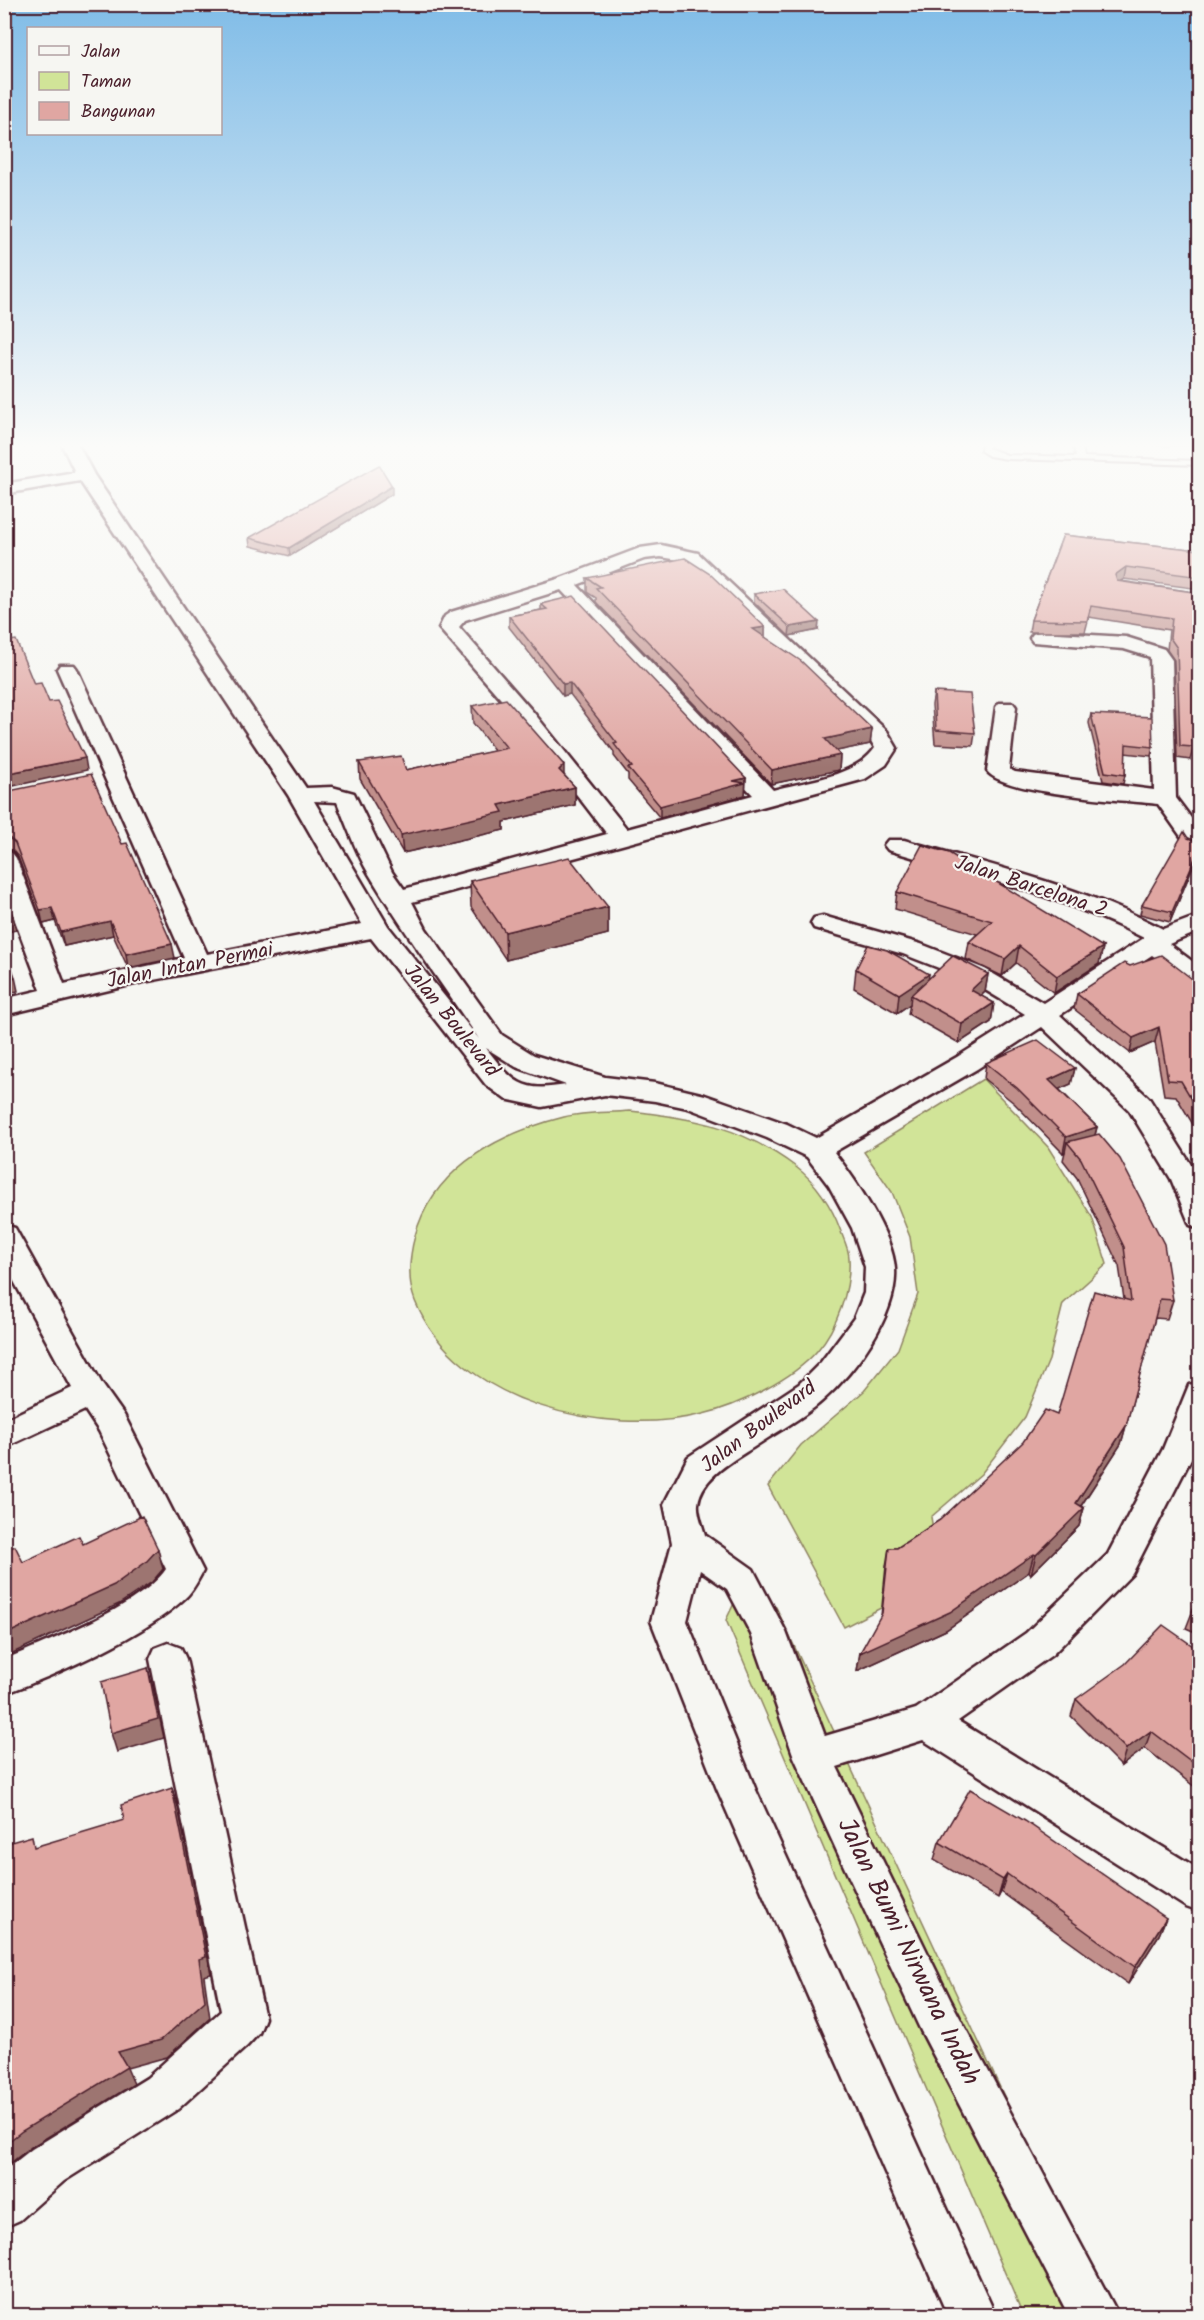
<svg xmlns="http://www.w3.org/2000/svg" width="1204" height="2320" viewBox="0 0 1204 2320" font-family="Kalam,sans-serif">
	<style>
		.green { fill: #d1e498; stroke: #8e8262; stroke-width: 1.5 }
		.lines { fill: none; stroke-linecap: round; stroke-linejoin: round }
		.lane-casing { stroke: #4a1f2b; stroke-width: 4 }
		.street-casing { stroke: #4a1f2b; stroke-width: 5 }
		.lane { fill: #f6f6f2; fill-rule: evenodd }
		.street { fill: #f6f6f2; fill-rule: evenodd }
		.wall { fill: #c18f8b; stroke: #4a1f2b; stroke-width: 1.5 }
		.shaded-wall { fill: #9d7471; stroke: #4a1f2b; stroke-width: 1.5 }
		.building { fill: #e0a6a2; stroke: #4a1f2b; stroke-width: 1.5 }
		.labels { text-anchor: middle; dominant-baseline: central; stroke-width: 4.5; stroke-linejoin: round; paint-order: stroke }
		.street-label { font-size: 21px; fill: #4a1f2b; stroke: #f6f6f2 }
		.near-street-label { font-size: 26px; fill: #4a1f2b; stroke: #f6f6f2 }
	</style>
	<rect width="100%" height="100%" fill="#f6f6f2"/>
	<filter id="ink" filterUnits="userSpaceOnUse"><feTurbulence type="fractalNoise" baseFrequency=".0167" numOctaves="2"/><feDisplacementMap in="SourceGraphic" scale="12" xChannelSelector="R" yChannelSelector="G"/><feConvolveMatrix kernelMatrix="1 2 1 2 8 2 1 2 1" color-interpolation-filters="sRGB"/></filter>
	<g filter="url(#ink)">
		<!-- green -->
		<g class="green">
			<polygon points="983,1079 1048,1147 1092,1217 1107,1264 1063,1304 1049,1360 1025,1417 981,1474 931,1517 941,1577 844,1627 768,1486 801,1445 864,1391 898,1349 918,1294 910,1237 892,1192 864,1152"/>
			<path d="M630,1111C694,1118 743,1127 796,1167C816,1182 832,1207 840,1229C843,1238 849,1249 849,1258C851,1289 837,1328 817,1351C793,1379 738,1406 703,1414C605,1438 457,1404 415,1301C406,1278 410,1249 418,1226C440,1164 504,1132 564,1117C585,1112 608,1113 630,1111Z"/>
			<polygon points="741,1589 776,1607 1106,2315 1023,2315 726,1620"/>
		</g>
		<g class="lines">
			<defs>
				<polygon id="lane" points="982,443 990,443 988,448 1007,455 1076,457 1073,443 1081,443 1084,457 1200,461 1200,465 1007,459 989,456 981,451"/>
				<g id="street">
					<path d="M61,443H77L94,475L306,788L332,787L354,793L392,872L404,889L607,834L520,721L439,628L445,616L451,612L558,579L640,548L661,545L698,553L887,731L897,748L886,765L865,779L412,902L426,929L502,1035L534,1055L605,1077L655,1083L705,1095L787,1124L816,1138L957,1057L1025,1014L967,979L903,954L814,928L811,923L814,918L823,916L921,944L985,969L1043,1003L1144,938C1064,896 974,876 888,850L884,845L888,840H904C992,866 1082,886 1163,929L1200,915V931L1169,944L1200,967V988L1191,985L1152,955L1060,1015L1149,1098L1200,1179V1228L1190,1225L1171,1179L1129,1110L1042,1027L977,1069L834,1152C855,1179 893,1234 895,1269C898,1315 855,1372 822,1401C802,1419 776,1432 754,1447C734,1460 701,1477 698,1504C697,1513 703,1527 705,1535L753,1569L786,1632L825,1736L916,1709L1026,1633L1108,1554L1163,1449L1189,1385L1200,1382V1441L1132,1574L1052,1655L958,1721L1200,1870V1912L1186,1907L923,1740L837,1767L951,2001L1119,2316H1069L921,2031L840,1858L794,1757L751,1634L727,1589L700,1570L687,1621L755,1788L996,2316H948L717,1789L651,1621L672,1543L664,1504L688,1457L799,1384L821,1362L854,1318L864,1293L865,1267L852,1228L829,1186L807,1157L767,1138L688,1108L655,1101L605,1095L542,1107L505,1099L486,1085L371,938L143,982L4,1015V999L41,990L4,891V851L12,853L16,858L64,984L184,958L57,669L60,665H74L77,669L207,954L362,924L288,795L80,481L4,494V484L75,472ZM661,557L685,561L870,739L875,748C855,777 805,781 773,790L577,585L644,559ZM561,590L753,795L627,829L534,713L459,627L465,620ZM314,801L337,802C347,826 356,852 369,874C403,931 442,984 479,1039L388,926ZM486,1048L516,1067L566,1085C520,1093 513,1082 486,1048Z"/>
					<path d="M1040,632L1126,637L1164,649L1172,660L1176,798L1200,830V850L1187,845L1158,804C1125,800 1003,794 987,771L996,707L999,703H1013L1016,707L1009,769L1015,772L1154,790L1150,657L1124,649L1033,642L1030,638L1033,634Z"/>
					<path d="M4,1225L15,1228L102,1384L124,1415L203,1571C198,1580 193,1591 185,1598C146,1635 56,1675 4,1694V1660C49,1640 139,1608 166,1569L99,1431L85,1410L4,1448V1420L72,1388L4,1263Z"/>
					<polygon points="168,1643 181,1648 186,1659 265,2018 259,2033 247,2046 178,2109 64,2181 20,2220 4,2227 4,2171 32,2149 147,2078 221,2011 150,1659 155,1648"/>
				</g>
			</defs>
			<!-- lane casing -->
			<use href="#lane" class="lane-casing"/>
			<!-- street casing -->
			<use href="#street" class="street-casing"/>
			<!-- lane -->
			<use href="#lane" class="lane"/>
			<!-- street -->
			<use href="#street" class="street"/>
		</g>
		<!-- wall -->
		<g class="wall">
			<polygon points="1145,443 1200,443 1200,446 1167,446"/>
			<polygon points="392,494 290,556 250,546 249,538"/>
			<polygon points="1063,535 1199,550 1200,547 1200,589 1124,579 1121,581 1200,593 1200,751 1193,750 1190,760 1177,758 1174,660 1167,650 1169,630 1089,617 1085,632 1029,632 1031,620"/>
			<polygon points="587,578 765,627 765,637 872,729 870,744 836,751 840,755 839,770 771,784 596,602 596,598 587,592"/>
			<polygon points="754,594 818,630 789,636 754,602"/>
			<polygon points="541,604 746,778 745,795 660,818 628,780 628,774 614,756 614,752 570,694 563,696 509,627 509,616 541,610"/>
			<polygon points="934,692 975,733 973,746 935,744 932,705"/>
			<polygon points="472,706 564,775 575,787 575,805 504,822 504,830 403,853 360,779 359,762 406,770 495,751 473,723"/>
			<polygon points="1091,714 1153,747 1151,756 1125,753 1125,775 1123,784 1103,781 1089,723"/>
			<polygon points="4,792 122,844 175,958 128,968 113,935 64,946 55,921 43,924 18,857 13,851 5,849"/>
			<polygon points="1188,838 1200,842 1200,848 1170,922 1140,914 1142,905"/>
			<polygon points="470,881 608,907 608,934 506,960 471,907"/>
			<polygon points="897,892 1103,947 1099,964 1054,993 1016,963 1002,976 966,959 969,942 977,934 895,909"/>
			<polygon points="1130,966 1200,985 1200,1136 1176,1096 1164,1095 1155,1042 1130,1053 1074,1009 1077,994"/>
			<polygon points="856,969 929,978 988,974 985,992 981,996 994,1003 991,1022 959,1043 908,1014 910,1004 897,1013 854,988"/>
			<polygon points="986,1063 1075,1068 1071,1084 1059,1089 1097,1127 1095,1135 1173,1300 1167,1319 1155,1318 1121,1444 1081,1506 1084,1508 1079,1526 1031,1574 1029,1572 946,1630 857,1671 860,1653 881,1616 886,1566 889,1548 897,1548 940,1520 1057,1415 1124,1299 1119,1266 1077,1178 1063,1160 1065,1152 1063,1153 1014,1103 984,1079"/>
			<polygon points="1200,1592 1200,1634 1186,1628"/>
			<polygon points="1200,1651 1200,1791 1145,1748 1121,1766 1071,1716 1076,1699"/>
			<polygon points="939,1842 1166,1918 1159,1935 1128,1984 1001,1892 998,1898 934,1860"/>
		</g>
		<!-- shaded-wall -->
		<g class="shaded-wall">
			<polygon points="392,486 392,494 290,556 289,548"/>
			<polygon points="1126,567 1124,579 1113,586 1115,575"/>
			<polygon points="819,622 818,630 789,636 790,627"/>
			<polygon points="765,627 765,641 753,629"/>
			<polygon points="570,683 570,694 563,696 563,684"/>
			<polygon points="872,729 870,744 823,754 825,739"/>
			<polygon points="840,755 839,770 771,784 772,770"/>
			<polygon points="85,758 87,770 4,788 4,774"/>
			<polygon points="564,765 564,783 559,770"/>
			<polygon points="746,778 745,795 660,818 660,806 733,781"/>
			<polygon points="575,787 575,805 504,822 504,830 403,853 401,835 499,805"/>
			<polygon points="1200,846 1199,852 1170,922 1172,912"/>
			<polygon points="608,907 608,934 506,960 505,932"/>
			<polygon points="52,908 55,921 43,924 40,910"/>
			<polygon points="13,916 16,930 4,933 4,918"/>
			<polygon points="110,921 113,935 64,946 61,932"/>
			<polygon points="172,944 175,958 128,968 126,954"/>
			<polygon points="1019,946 1016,963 1002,976 1005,959"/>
			<polygon points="1103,947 1099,964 1054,993 1057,976"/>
			<polygon points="929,974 927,993 911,995 910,1004 897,1013 899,994"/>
			<polygon points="988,974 985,992 967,1008 971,990"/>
			<polygon points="15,977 18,991 4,994 4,979"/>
			<polygon points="994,1003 991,1022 959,1043 962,1024"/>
			<polygon points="1159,1027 1155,1042 1130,1053 1133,1038"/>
			<polygon points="1075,1068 1071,1084 1046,1095 1049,1080"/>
			<polygon points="1097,1127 1093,1143 1067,1142 1065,1152 1063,1153 1066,1137"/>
			<polygon points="1126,1426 1121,1444 1073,1518 1084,1508 1079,1526 1031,1574 1036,1555 1076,1503"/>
			<polygon points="158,1549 163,1569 152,1582 119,1604 4,1657 4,1635"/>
			<polygon points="1034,1554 1029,1572 946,1630 857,1671 860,1653"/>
			<polygon points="148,1668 153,1687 164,1738 117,1752 111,1733"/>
			<polygon points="1151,1731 1145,1748 1121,1766 1126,1749"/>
			<polygon points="172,1788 178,1807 211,1974 204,1976 210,2018 167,2057 127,2068 134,2084 31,2147 4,2168 4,2145 118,2052"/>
			<polygon points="1007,1874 1001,1892 998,1898 1003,1880"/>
			<polygon points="1166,1918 1159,1935 1128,1984 1135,1967"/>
		</g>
		<!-- building -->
		<g class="building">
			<polygon points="379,465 392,486 289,548 249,538"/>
			<polygon points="1063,535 1199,550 1200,547 1200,577 1126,567 1115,575 1117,581 1200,593 1200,738 1192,737 1193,747 1180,746 1177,648 1170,638 1172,618 1091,606 1087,621 1031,620"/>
			<polygon points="685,558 710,574 765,627 753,629 801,661 872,729 825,739 840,755 772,770 596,588 601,587 587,578"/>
			<polygon points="783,589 819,622 790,627 754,594"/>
			<polygon points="574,596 746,778 733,781 745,783 660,806 628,768 632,767 614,744 617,743 570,683 563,684 509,616 547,609 541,604"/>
			<polygon points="4,631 9,641 16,640 34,684 41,683 49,702 57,701 85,758 4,774"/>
			<polygon points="934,692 970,694 975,733 936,730"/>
			<polygon points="506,699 564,765 559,770 575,787 499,805 503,812 401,835 359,762 401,756 406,770 507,748 472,706"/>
			<polygon points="1091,714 1152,717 1153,747 1126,744 1125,775 1105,772"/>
			<polygon points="91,774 122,844 127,843 172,944 126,954 110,921 61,932 52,908 40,910 15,843 9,838 4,836 4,792"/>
			<polygon points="1184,832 1188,838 1200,842 1200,846 1172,912 1142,905"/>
			<polygon points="922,845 949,853 1103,947 1057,976 1019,946 1005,959 969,942 992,921 897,892"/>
			<polygon points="569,857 608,907 505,932 470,881"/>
			<polygon points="4,894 13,916 4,918"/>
			<polygon points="868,945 887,950 929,974 899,994 856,969"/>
			<polygon points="4,947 15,977 4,979"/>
			<polygon points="1161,955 1200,985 1200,1113 1181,1081 1168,1080 1159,1027 1133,1038 1077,994 1124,963 1130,966"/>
			<polygon points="953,956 988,974 971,990 994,1003 962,1024 911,995"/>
			<polygon points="1038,1040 1075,1068 1049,1080 1097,1127 1066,1137 1017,1088 986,1063"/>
			<polygon points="1099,1134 1120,1159 1164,1244 1173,1300 1160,1299 1126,1426 1076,1503 1084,1508 1036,1555 1034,1554 950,1612 860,1653 882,1613 889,1548 897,1548 940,1520 1023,1442 1045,1410 1057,1415 1094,1291 1131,1301 1124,1247 1081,1159 1067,1142"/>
			<polygon points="142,1516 158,1549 146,1562 114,1585 4,1635 4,1551 15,1546 23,1562 79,1536 83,1544"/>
			<polygon points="1200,1592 1200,1614 1192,1611"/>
			<polygon points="1163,1625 1200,1651 1200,1768 1151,1731 1126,1749 1076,1699 1125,1664"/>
			<polygon points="148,1668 158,1719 111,1733 101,1682"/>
			<polygon points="172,1788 206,1957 199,1959 205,2001 161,2040 118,2052 127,2067 22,2131 4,2145 4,1844 32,1836 34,1847 124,1820 121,1805"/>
			<polygon points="970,1789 1025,1821 1166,1918 1135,1967 1007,1874 1003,1880 939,1842"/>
		</g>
	</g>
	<!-- sky -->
	<linearGradient id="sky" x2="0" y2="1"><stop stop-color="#80bce7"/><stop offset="0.58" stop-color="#fbfbf9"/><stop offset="1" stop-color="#fbfbf9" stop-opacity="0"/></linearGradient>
	<rect width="1204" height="768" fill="url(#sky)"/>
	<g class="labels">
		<!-- street labels -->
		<g class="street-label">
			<text transform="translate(1031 887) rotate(18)">Jalan Barcelona 2</text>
			<text transform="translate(190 966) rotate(-11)">Jalan Intan Permai</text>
			<text transform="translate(451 1021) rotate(51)">Jalan Boulevard</text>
			<text transform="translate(759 1427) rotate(-37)">Jalan Boulevard</text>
		</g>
		<!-- near-street labels -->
		<g class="near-street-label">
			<text transform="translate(908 1952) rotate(64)">Jalan Bumi Nirwana Indah</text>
		</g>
	</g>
	<!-- margin -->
	<rect width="1204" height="2320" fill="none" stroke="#f6f6f2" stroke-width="24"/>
	<rect x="12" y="12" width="1180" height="2296" fill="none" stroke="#4a1f2b" stroke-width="2" filter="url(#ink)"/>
	<!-- legend -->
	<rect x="27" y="27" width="195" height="108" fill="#f6f6f2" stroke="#b1a0a2" stroke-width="1.5"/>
	<rect x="39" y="46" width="30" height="9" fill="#f6f6f2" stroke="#b1a0a2" stroke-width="1.5"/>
	<text x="81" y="57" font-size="18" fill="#4a1f2b">Jalan</text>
	<rect x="39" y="72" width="30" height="18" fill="#d1e498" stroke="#b1a0a2" stroke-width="1.5"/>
	<text x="81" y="87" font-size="18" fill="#4a1f2b">Taman</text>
	<rect x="39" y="102" width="30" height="18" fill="#e0a6a2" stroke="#b1a0a2" stroke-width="1.5"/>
	<text x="81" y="117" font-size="18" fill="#4a1f2b">Bangunan</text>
</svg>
